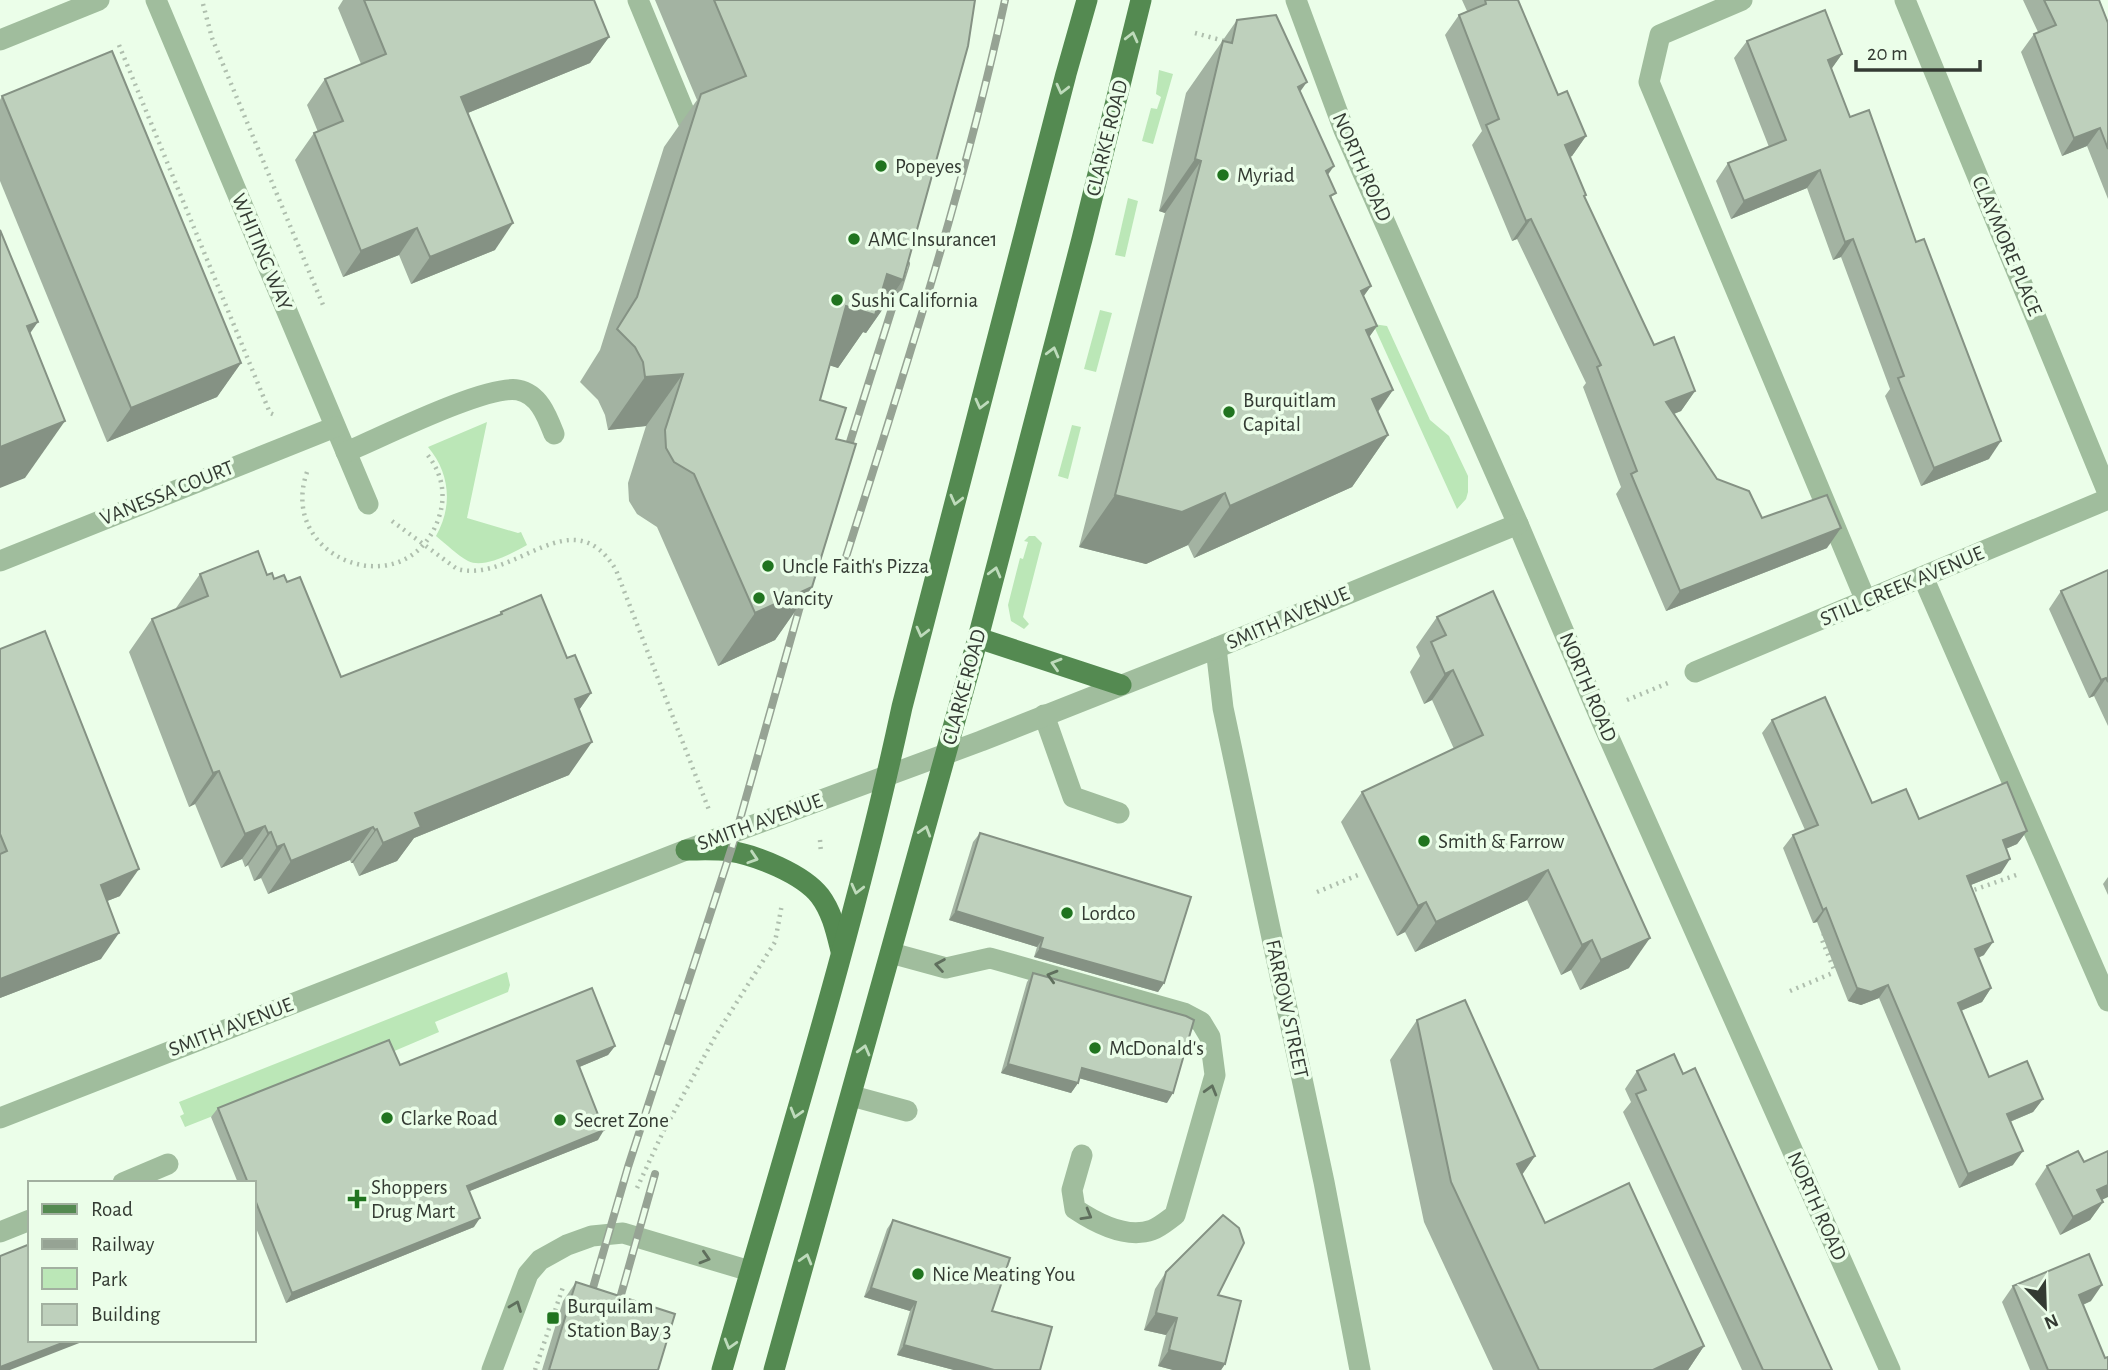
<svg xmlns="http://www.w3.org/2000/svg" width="2108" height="1370" viewBox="0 0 2108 1370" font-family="'Alegreya Sans',sans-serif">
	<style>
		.green { fill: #bbe7b7 }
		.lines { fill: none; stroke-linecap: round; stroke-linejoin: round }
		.path { stroke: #afbfae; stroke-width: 4.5; stroke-dasharray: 2 5; stroke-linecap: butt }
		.minor { stroke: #a0bd9d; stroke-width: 21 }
		.major { stroke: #548a51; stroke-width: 21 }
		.rail-casing { stroke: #96a394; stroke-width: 8 }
		.rail { stroke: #ebfee9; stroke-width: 5; stroke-dasharray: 16; stroke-linecap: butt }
		.wall { fill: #a3b3a2 }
		.shaded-wall { fill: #859284 }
		.building { fill: #bed0bc; stroke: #859284; stroke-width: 2 }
		.oneway { stroke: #bedbbb }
		.oneway2 { stroke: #5f6f5d }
		.poi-dot { fill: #20741f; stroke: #ebfee9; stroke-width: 2.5 }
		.labels { text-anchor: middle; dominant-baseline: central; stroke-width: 7; stroke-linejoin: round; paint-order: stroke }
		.street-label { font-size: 21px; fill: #343b33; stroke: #ebfee9 }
		.poi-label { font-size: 21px; fill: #343b33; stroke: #ebfee9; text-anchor: start }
	</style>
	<rect width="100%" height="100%" fill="#ebfee9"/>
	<!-- green -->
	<g class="green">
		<polygon points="1159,70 1173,74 1153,144 1142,141 1151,108 1157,109 1161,97 1156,94"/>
		<polygon points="1128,198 1138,201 1125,257 1115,255"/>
		<polygon points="1100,310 1112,313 1096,372 1084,369"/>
		<polygon points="1373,324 1387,326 1430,420 1449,436 1468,476 1468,492 1466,499 1457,509"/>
		<path d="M487,422L467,518L518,533L521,532L527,545C513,553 484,569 468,561C457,555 446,544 436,536C453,506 450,473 428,447Z"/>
		<polygon points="1072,425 1081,427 1068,479 1058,476"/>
		<polygon points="1029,536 1035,536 1042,543 1023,617 1029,624 1024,629 1011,621 1008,605 1020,558 1023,559 1028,542 1024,541"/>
		<polygon points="507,972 510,985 508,992 435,1022 439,1032 385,1055 382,1049 185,1127 180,1116 184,1114 179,1102"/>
	</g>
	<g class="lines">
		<!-- path -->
		<g class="path">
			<polyline points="203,4 212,38 323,305"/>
			<polyline points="1195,33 1228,42"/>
			<polyline points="119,45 270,413 277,416"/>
			<path d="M307,472C276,561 409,608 439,517C447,493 441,470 425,452"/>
			<path d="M392,521L457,569C515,584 572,496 616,570L709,810"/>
			<polyline points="1627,700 1668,683"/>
			<polyline points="820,840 821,853"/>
			<polyline points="1317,892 1358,875"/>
			<polyline points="1968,892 2019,874"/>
			<polyline points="1824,934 1822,940 1835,972"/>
			<polyline points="1790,991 1835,972"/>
			<polyline points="637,1188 663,1132 716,1035 775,942 782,904"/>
			<polyline points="535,1370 563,1287"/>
		</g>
		<!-- minor -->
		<g class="minor">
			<polyline points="156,0 368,504"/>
			<polyline points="638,0 688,121"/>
			<polyline points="1296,0 1344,130 1518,524 1602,722 1890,1370"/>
			<polyline points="1742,0 1660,35 1649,82 1866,601"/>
			<polyline points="1905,0 2108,493"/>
			<polyline points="0,40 99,0"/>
			<path d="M346,452C380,438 487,384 518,390C539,394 547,416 554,434"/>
			<polyline points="0,561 335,427"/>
			<polyline points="1923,577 2108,1001"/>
			<polyline points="1216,648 1223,708 1324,1182 1360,1370"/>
			<polyline points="1695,672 2108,499"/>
			<polyline points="1044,715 1073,797 1119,813"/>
			<path d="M891,953L946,968L990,958L1184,1013L1201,1022L1210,1037L1215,1075L1175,1215C1168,1220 1160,1227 1152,1230C1127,1239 1096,1223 1075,1209L1072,1190L1082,1155"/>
			<polyline points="852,1096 907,1111"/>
			<polyline points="0,1118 686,850 981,741 1216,648 1518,524"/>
			<polyline points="123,1183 168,1164"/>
			<polyline points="0,1232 30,1220"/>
			<polyline points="492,1370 528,1274 540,1260 567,1245 592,1236 623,1233 750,1271"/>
		</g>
		<!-- major -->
		<g class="major">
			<polyline points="978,638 1121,685"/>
			<path d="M686,850C700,850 715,849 729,851C756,855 803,874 820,896C832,912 836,931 841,951"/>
			<path d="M722,1370C785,1150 854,931 902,707L1066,74L1087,0"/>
			<polyline points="774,1370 978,638 1082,239 1141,0"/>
		</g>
		<defs>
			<g id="rail">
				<polyline points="844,461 906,264"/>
				<path d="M846,557C904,373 964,189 1005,0"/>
				<polyline points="588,1305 628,1167 733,844 806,585"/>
				<polyline points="615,1316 655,1174"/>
			</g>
		</defs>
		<!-- rail casing -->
		<use href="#rail" class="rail-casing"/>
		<!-- rail -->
		<use href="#rail" class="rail"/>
	</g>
	<!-- wall -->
	<g class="wall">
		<polygon points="343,0 594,0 609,37 590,63 468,113 495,250 411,284 399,255 343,277 295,160 314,133 318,132 307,105 325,79 361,64 338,8"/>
		<polygon points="655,0 975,0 903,280 866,333 863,332 838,368 830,365 820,400 836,439 812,587 775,640 718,666 657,527 637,514 629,501 628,483 646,426 608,430 605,415 598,400 580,382 600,350 664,147 697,100"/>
		<polygon points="1462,0 1518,0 1558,95 1586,136 1572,156 1570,157 1584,198 1654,345 1695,391 1681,411 1674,414 1717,479 1762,518 1827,548 1666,611 1616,494 1621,487 1583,387 1586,383 1517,239 1512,241 1472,145 1482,131 1445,35 1459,15 1467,11"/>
		<polygon points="2023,0 2099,0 2108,23 2108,199 2087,146 2062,156 2021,52 2034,34 2038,32"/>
		<polygon points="1237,20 1300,92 1328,175 1332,199 1371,286 1363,296 1377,326 1369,337 1393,390 1378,412 1388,435 1352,487 1194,558 1188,545 1146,564 1079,547 1165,213 1159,211 1186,93"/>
		<polygon points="1747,41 1842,54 1831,69 1989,459 1921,486 1885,396 1890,389 1841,257 1833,260 1807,188 1731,219 1716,181 1728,163 1769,147 1734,58"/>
		<polygon points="2,96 241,363 217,397 107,442 0,181 0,100"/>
		<polygon points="2108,570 2108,726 2094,696 2089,698 2049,609 2061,591"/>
		<polygon points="200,574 267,575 274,579 287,582 341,677 499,615 501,612 567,658 591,693 579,710 569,775 414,838 397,861 359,876 353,863 351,863 350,860 268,894 261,878 254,881 248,865 245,867 242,859 221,868 195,804 189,807 129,652 152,619 177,609 176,608"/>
		<polygon points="1437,617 1629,968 1580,990 1571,970 1561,975 1527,900 1415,952 1405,932 1397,936 1341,822 1362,792 1454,749 1432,700 1424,704 1410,672 1420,656 1416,647"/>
		<polygon points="0,649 120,896 107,901 101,959 0,998"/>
		<polygon points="1772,720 1872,803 1919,819 2027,831 2017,844 2006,849 2001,873 1971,885 1984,955 1978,958 1991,988 1982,1002 1961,1011 1989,1077 2043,1099 2033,1112 2010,1122 2013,1165 1959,1188 1879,998 1861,1005 1848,1001 1817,922 1813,923 1783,848 1793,835 1805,830 1762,733"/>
		<polygon points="980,833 1164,983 1158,992 1034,957 1037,947 949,920 973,842"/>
		<polygon points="2108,877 2108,895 2103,884"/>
		<polygon points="1033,973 1167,1103 1079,1078 1078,1083 1071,1093 1001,1073 1027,982"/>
		<polygon points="1417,1020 1535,1156 1522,1175 1545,1223 1704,1346 1688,1370 1493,1370 1424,1222 1390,1060"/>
		<polygon points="615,1046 608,1055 579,1067 598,1140 469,1191 474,1227 286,1303 254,1223 254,1183 238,1183 211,1117 218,1108 400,1065"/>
		<polygon points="1637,1071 1683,1074 1832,1370 1742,1370 1623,1112 1631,1102 1625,1089"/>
		<polygon points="2084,1162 2103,1202 2090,1220 2060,1235 2035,1184 2047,1166"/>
		<polygon points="893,1220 992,1311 1040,1370 954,1370 897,1355 910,1311 864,1297 887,1229"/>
		<polygon points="1166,1272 1218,1295 1225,1364 1221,1370 1173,1370 1158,1366 1166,1335 1144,1330 1155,1289"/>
		<polygon points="576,1282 658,1370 542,1370 563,1301"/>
		<polygon points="2013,1286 2091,1301 2083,1305 2105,1358 2108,1370 2030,1370 2002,1302"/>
	</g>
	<!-- shaded-wall -->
	<g class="shaded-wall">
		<polygon points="609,37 590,63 443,123 461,97"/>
		<polygon points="1842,54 1830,71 1828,60"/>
		<polygon points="1307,82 1270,134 1298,87"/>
		<polygon points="2100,128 2087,146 2062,156 2074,138"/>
		<polygon points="1586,136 1572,156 1551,165 1565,145"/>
		<polygon points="1195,159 1201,161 1165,213 1159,211"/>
		<polygon points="1334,166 1298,218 1326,171"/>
		<polygon points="1820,170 1807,188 1731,219 1744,201"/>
		<polygon points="1531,219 1517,239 1512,241 1526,221"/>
		<polygon points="513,223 495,250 411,284 430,257"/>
		<polygon points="417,228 399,255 343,277 361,251"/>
		<polygon points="1853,239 1841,257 1833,260 1845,242"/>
		<polygon points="887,274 903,280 866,333 863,332 838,368 809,359 846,306"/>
		<polygon points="1371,286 1334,338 1361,291"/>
		<polygon points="38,322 0,376 27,326"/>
		<polygon points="1377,326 1340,378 1366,330"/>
		<polygon points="241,363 217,397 107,442 131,408"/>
		<polygon points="683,374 646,426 608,430 645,377"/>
		<polygon points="1393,390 1356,442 1372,399"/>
		<polygon points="1695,391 1681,411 1652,422 1666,402"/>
		<polygon points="65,421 25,478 0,488 0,447"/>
		<polygon points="1388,435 1352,487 1194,558 1230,506"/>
		<polygon points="2001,441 1989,459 1921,486 1934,468"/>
		<polygon points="1225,493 1188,545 1146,564 1079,547 1115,495"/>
		<polygon points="1841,528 1827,548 1666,611 1680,591"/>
		<polygon points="812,587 775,640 718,666 755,613"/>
		<polygon points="1453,670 1432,700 1424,704 1445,674"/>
		<polygon points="2106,678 2094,696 2089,698 2101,680"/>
		<polygon points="591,693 567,727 575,699"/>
		<polygon points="592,742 569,775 414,838 397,861 359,876 383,843 415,813"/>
		<polygon points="219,771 195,804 189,807 213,773"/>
		<polygon points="265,826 242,859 221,868 245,834"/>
		<polygon points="373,827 350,860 268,894 291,861"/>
		<polygon points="377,829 353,863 351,863 375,830"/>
		<polygon points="2027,831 2017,844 1993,854 2003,840"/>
		<polygon points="271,832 248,865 245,867 268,833"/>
		<polygon points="284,844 261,878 254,881 277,847"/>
		<polygon points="2010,859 2001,873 1958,890 1967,876"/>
		<polygon points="139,869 120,896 82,911 101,885"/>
		<polygon points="1548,870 1527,900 1415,952 1436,922"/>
		<polygon points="1426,902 1405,932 1397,936 1418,906"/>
		<polygon points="1826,908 1817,922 1813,923 1823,910"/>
		<polygon points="956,911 1043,938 1037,947 949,920"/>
		<polygon points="119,933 101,959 0,998 0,979"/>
		<polygon points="1650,938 1629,968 1580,990 1601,960"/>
		<polygon points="1592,940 1571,970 1561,975 1582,945"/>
		<polygon points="1993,942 1984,955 1965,963 1975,949"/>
		<polygon points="1040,948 1164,983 1158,992 1034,957"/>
		<polygon points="1888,985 1879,998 1861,1005 1848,1001 1857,988"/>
		<polygon points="1991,988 1982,1002 1948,1016 1958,1003"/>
		<polygon points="615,1046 608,1055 570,1071 577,1061"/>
		<polygon points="1008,1064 1078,1083 1071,1093 1001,1073"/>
		<polygon points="1082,1068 1173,1093 1167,1103 1075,1077"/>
		<polygon points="2043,1099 2033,1112 1997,1127 2007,1114"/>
		<polygon points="604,1130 598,1140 460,1195 467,1186"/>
		<polygon points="2023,1151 2013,1165 1959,1188 1968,1174"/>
		<polygon points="1535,1156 1507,1196 1517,1164"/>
		<polygon points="2108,1185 2108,1197 2085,1208 2097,1190"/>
		<polygon points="2103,1202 2090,1220 2060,1235 2073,1217"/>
		<polygon points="480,1218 474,1227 286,1303 292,1293"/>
		<polygon points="2102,1285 2091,1301 2068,1311 2079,1295"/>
		<polygon points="871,1288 916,1302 910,1311 864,1297"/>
		<polygon points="1156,1313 1177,1318 1166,1335 1144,1330"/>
		<polygon points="70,1340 87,1340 10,1370 0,1370 0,1367"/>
		<polygon points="904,1345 994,1370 954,1370 897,1355"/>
		<polygon points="1704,1346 1688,1370 1653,1370"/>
		<polygon points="1169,1350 1225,1364 1221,1370 1173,1370 1158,1366"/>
	</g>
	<!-- building -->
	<g class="building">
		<polygon points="364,0 594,0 609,37 461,97 513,223 430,257 417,228 361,251 314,133 343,121 325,79 386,54"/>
		<polygon points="714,0 975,0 968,46 903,280 887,274 875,315 846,306 820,400 846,408 836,439 856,444 812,587 755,613 694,474 674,462 666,448 665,430 683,374 645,377 643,362 635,347 617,329 637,297 701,94 746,76"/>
		<polygon points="1485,0 1518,0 1558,95 1567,91 1586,136 1565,145 1586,195 1584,196 1654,345 1674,337 1695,391 1666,402 1717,479 1749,491 1762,518 1827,495 1841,528 1680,591 1631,474 1637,471 1597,367 1601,365 1531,219 1526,221 1486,125 1499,119 1459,15 1486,4"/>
		<polygon points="2044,0 2099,0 2108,23 2108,149 2100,128 2074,138 2034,34 2056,25"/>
		<polygon points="1825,10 1842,54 1828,60 1850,117 1869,110 1916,242 1924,239 2001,441 1934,468 1898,378 1904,376 1853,239 1845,242 1820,170 1744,201 1728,163 1786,140 1747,41"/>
		<polygon points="1276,15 1307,82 1298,87 1334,166 1326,171 1336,193 1330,196 1371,286 1361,291 1377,326 1366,330 1393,390 1372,399 1388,435 1230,506 1225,493 1182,512 1115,495 1201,161 1195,159 1223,41 1232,43 1237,20"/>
		<polygon points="112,51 241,363 131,408 2,96"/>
		<polygon points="0,230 38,322 27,326 65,421 0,447"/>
		<polygon points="258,551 267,575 272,573 274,579 284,575 287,582 300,577 341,677 502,614 501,612 541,595 567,658 575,655 591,693 575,699 592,742 415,813 421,827 383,843 377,829 375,830 373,827 291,861 284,844 277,847 271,832 268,833 265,826 245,834 219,771 213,773 152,619 208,596 200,574"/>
		<polygon points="2108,570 2108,682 2106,678 2101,680 2061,591"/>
		<polygon points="1493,591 1650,938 1601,960 1592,940 1582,945 1548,870 1436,922 1426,902 1418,906 1362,792 1483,735 1453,670 1445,674 1431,642 1446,635 1437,617"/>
		<polygon points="45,631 139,869 101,885 119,933 0,979 0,854 7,851 0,834 0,649"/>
		<polygon points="1825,697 1872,803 1906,789 1919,819 2007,782 2027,831 2003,840 2010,859 1967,876 1993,942 1975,949 1991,988 1958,1003 1989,1077 2027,1061 2043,1099 2007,1114 2023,1151 1968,1174 1888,985 1871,992 1857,988 1826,908 1823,910 1793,835 1818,825 1772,720"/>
		<polygon points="980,833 1191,897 1164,983 1040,948 1043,938 956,911"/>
		<polygon points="1033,973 1186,1016 1194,1020 1173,1093 1082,1068 1078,1083 1008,1064"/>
		<polygon points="592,988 615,1046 577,1061 604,1130 467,1186 480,1218 292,1293 254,1197 254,1183 248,1183 218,1108 389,1040 400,1065"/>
		<polygon points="1465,1000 1535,1156 1517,1164 1545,1223 1629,1183 1704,1346 1653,1370 1539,1370 1451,1182 1417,1020"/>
		<polygon points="1674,1054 1683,1074 1695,1068 1832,1370 1763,1370 1636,1094 1646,1090 1637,1071"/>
		<polygon points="2078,1151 2084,1162 2108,1151 2108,1185 2097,1190 2103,1202 2073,1217 2047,1166"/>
		<polygon points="1223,1215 1239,1228 1244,1243 1218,1295 1241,1301 1225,1364 1169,1350 1177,1318 1156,1313 1166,1272"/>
		<polygon points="893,1220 1010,1258 992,1311 1052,1327 1040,1370 994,1370 904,1345 916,1302 871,1288"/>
		<polygon points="30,1244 30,1340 70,1340 0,1367 0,1256"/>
		<polygon points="2089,1254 2102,1285 2079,1295 2105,1358 2108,1357 2108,1370 2048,1370 2013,1286"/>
		<polygon points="576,1282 675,1314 658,1370 549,1370"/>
	</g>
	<!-- one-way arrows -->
	<defs><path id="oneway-chevron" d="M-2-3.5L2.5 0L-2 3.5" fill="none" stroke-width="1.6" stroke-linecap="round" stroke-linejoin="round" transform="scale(1.75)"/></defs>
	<g class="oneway">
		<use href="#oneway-chevron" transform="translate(1132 37) rotate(-76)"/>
		<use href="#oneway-chevron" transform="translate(1062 89) rotate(104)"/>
		<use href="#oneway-chevron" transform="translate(1053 352) rotate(-75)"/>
		<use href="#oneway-chevron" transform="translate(981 404) rotate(104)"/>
		<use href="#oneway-chevron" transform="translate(956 500) rotate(104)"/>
		<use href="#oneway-chevron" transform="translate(995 572) rotate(-75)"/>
		<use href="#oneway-chevron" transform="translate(922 632) rotate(104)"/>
		<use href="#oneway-chevron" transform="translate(1056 664) rotate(-163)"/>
		<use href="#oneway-chevron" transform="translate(925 831) rotate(-73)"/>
		<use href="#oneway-chevron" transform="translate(753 858) rotate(18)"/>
		<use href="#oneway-chevron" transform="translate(857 889) rotate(104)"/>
		<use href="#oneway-chevron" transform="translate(864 1050) rotate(-75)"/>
		<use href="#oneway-chevron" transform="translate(796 1113) rotate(106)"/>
		<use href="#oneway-chevron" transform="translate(806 1259) rotate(-74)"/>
		<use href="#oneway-chevron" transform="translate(730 1344) rotate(106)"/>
	</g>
	<g class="oneway2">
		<use href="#oneway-chevron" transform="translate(940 965) rotate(-171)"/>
		<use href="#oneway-chevron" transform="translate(1052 976) rotate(-164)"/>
		<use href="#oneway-chevron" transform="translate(1211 1090) rotate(-74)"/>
		<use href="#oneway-chevron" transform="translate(1087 1215) rotate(30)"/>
		<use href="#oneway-chevron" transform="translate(705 1258) rotate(17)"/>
		<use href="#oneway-chevron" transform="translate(516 1306) rotate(-69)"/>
	</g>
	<!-- markers -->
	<g class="poi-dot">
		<circle cx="881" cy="166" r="7"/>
		<circle cx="1223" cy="175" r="7"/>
		<circle cx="854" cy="239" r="7"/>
		<circle cx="837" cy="300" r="7"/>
		<circle cx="1229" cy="412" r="7"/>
		<circle cx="768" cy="566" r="7"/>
		<circle cx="759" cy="598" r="7"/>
		<circle cx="1424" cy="841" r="7"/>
		<circle cx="1067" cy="913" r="7"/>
		<circle cx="1095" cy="1048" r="7"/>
		<circle cx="387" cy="1118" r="7"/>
		<circle cx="560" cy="1120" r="7"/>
		<path d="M353.5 1188.5h7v7h7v7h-7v7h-7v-7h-7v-7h7z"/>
		<circle cx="918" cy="1274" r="7"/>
		<rect x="546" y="1311" width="14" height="14" rx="3.5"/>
	</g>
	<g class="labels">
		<!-- street labels -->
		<g class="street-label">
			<text transform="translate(1107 138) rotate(-76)">CLARKE ROAD</text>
			<text transform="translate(1362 167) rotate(66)">NORTH ROAD</text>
			<text transform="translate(2007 246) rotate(67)">CLAYMORE PLACE</text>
			<text transform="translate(262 252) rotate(67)">WHITING WAY</text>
			<text transform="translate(167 493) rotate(-22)">VANESSA COURT</text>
			<text transform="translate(1902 586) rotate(-23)">STILL CREEK AVENUE</text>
			<text transform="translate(1288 618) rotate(-23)">SMITH AVENUE</text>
			<text transform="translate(964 687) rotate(-75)">CLARKE ROAD</text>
			<text transform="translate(1588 687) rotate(67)">NORTH ROAD</text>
			<text transform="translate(760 822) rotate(-20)">SMITH AVENUE</text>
			<text transform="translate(1287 1009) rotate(78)">FARROW STREET</text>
			<text transform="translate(231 1027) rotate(-21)">SMITH AVENUE</text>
			<text transform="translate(1817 1206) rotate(66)">NORTH ROAD</text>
		</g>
		<!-- poi labels -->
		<g class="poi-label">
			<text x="895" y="166">Popeyes</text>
			<text x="1237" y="175">Myriad</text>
			<text x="868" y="239">AMC Insurance1</text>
			<text x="851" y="300">Sushi California</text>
			<text x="1243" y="400">Burquitlam<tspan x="1243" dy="24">Capital</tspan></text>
			<text x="782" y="566">Uncle Faith's Pizza</text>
			<text x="773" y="598">Vancity</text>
			<text x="1438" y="841">Smith &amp; Farrow</text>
			<text x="1081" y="913">Lordco</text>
			<text x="1109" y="1048">McDonald's</text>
			<text x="401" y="1118">Clarke Road</text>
			<text x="574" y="1120">Secret Zone</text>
			<text x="371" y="1187">Shoppers<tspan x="371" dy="24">Drug Mart</tspan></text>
			<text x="932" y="1274">Nice Meating You</text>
			<text x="567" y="1306">Burquilam<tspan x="567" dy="24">Station Bay 3</tspan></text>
		</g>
	</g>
	<!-- legend -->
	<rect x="28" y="1181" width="228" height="161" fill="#ebfee9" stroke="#a2b0a0" stroke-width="2"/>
	<rect x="42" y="1204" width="35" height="10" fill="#548a51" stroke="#a2b0a0" stroke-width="2"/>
	<text x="91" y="1216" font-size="21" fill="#343b33">Road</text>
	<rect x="42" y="1239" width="35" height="10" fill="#96a394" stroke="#a2b0a0" stroke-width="2"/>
	<text x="91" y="1251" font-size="21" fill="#343b33">Railway</text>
	<rect x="42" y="1268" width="35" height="21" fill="#bbe7b7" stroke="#a2b0a0" stroke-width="2"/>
	<text x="91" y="1286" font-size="21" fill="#343b33">Park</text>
	<rect x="42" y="1304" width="35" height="21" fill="#bed0bc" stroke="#a2b0a0" stroke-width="2"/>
	<text x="91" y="1321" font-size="21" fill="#343b33">Building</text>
	<!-- north arrow -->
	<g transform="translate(2045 1307) rotate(157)" stroke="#ebfee9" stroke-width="5" paint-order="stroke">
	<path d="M0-5L12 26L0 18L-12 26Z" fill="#343b33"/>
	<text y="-10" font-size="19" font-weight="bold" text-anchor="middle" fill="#343b33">N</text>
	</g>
	<!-- scale -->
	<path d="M1856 60v10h124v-10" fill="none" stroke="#343b33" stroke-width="3.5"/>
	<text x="1867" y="60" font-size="21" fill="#343b33" stroke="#ebfee9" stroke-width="5" paint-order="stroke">20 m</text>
</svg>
